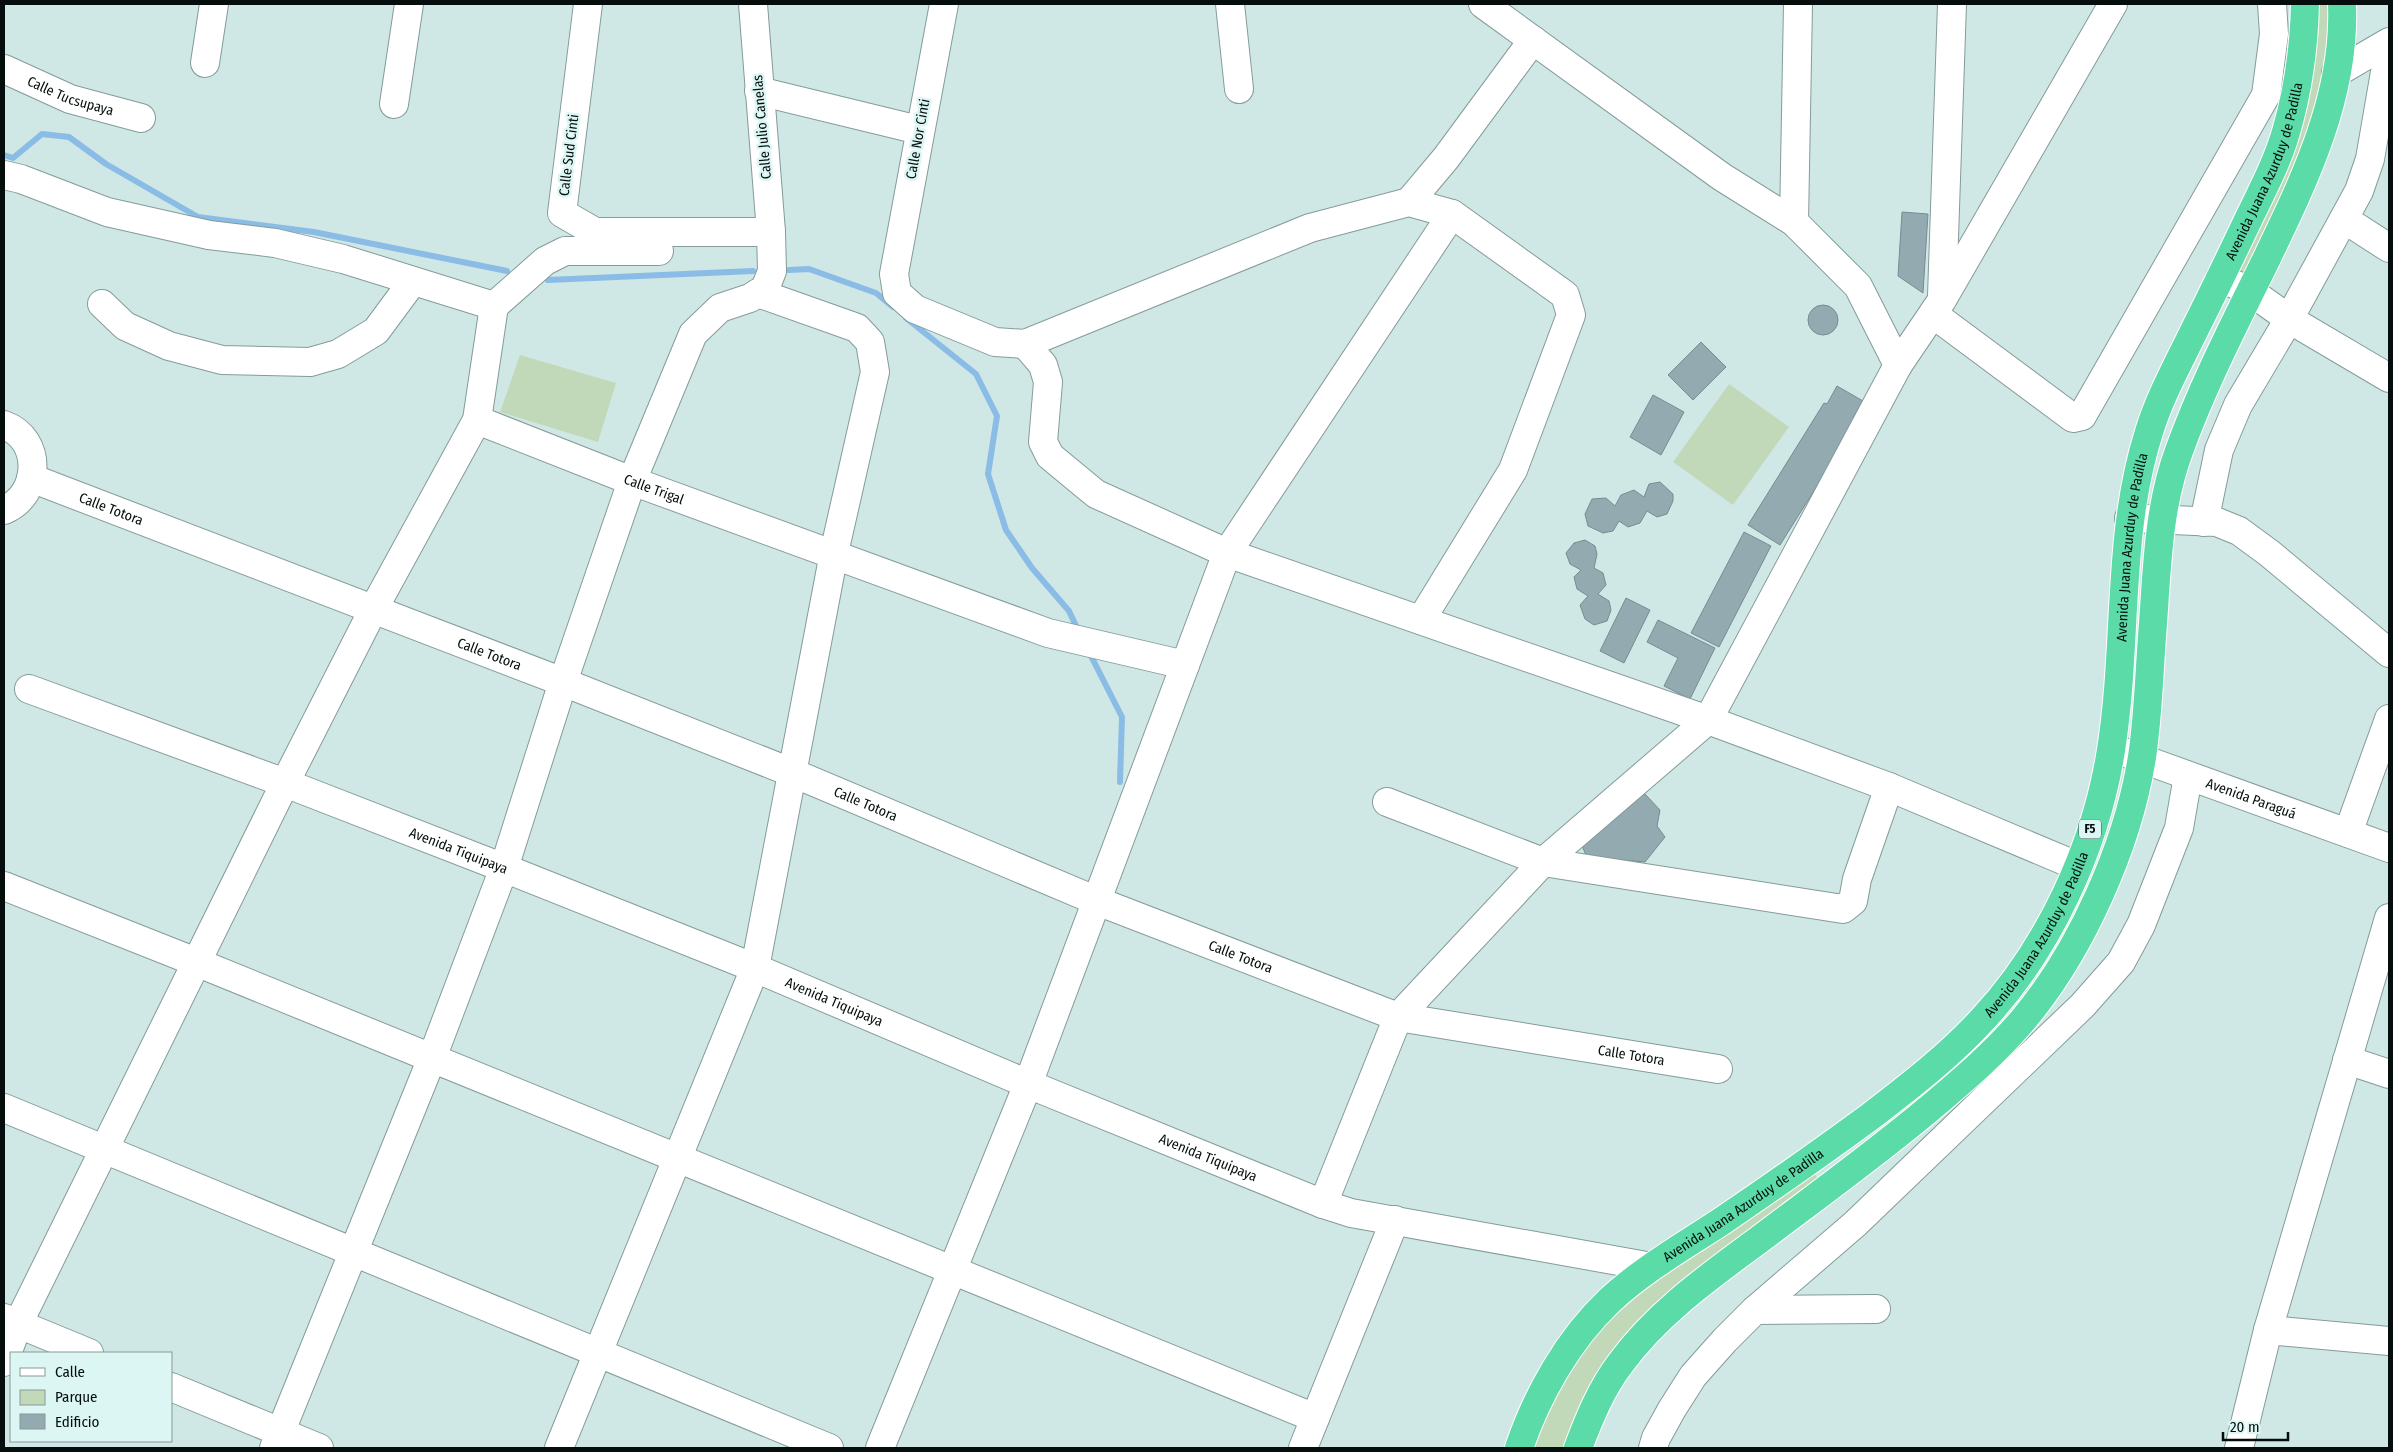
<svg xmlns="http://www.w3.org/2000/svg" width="2393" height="1452" viewBox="0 0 2393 1452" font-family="'Fira Sans Condensed',sans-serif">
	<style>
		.green { fill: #c2d9b9 }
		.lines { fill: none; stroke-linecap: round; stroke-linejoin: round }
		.stream { stroke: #8abce6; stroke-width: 6 }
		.building { fill: #94aab1; stroke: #778c92 }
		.minor-casing { stroke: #849b9a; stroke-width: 30 }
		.highway-casing { stroke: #fff; stroke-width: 30 }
		.minor { stroke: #fff; stroke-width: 28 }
		.highway { stroke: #5bdba8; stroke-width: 28 }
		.labels { text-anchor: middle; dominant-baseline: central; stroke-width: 5; stroke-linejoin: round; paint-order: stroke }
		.shield { fill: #dcf6f4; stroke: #465352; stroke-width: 1 }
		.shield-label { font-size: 12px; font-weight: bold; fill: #050d0d }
		.street-label { font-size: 14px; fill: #050d0d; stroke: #dcf6f4 }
	</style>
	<rect width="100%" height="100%" fill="#cfe8e6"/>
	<!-- green -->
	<g class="green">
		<path d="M2319,4H2330C2328,36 2327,67 2320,99C2307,157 2269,224 2244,279L2235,275C2253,240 2273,205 2288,168C2308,115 2318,61 2319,4Z"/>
		<polygon points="520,355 616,383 598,442 500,412"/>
		<polygon points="1729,384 1789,427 1733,505 1673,462"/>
		<polygon points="1813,1171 1819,1181 1574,1422 1565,1448 1532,1448 1557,1393 1577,1359 1597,1332 1654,1281"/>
	</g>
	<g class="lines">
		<!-- stream -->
		<g class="stream">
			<polyline points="4,155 13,158 42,134 69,137 106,164 198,217 314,232 507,271"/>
			<polyline points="789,270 809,269 876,293 893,307"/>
			<polyline points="548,280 753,271"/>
			<polyline points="906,318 976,374 997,416 988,474 1006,530 1032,568 1069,611 1079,632"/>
			<polyline points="1088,650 1122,717 1120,782"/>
		</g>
	</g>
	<!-- building -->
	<g class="building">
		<polygon points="1902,212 1928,214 1923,293 1898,276"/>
		<circle cx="1823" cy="320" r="15"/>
		<polygon points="1701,342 1726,367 1693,400 1668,375"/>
		<polygon points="1837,386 1863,401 1853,418 1857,422 1780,545 1748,525 1824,403 1827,404"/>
		<polygon points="1653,395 1684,412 1661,455 1630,437"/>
		<polygon points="1660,482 1673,494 1673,501 1667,514 1657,517 1647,511 1640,523 1628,527 1619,521 1613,531 1603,533 1588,526 1585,514 1592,499 1606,498 1615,506 1621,495 1634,490 1644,497 1649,484"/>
		<polygon points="1744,532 1771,546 1719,647 1691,633"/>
		<polygon points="1585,540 1595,546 1597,554 1594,568 1603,573 1606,585 1598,594 1609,601 1611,610 1607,621 1594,625 1585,619 1580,605 1588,596 1577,589 1574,577 1581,570 1570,564 1566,553 1574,543"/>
		<polygon points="1626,598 1650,610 1624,663 1600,651"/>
		<polygon points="1658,620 1715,648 1690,699 1664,686 1678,658 1647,642"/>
		<polygon points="1644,793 1660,810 1657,826 1665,837 1645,862 1589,857 1585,853 1581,843"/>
	</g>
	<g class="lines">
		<defs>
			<g id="minor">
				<polyline points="588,4 562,213 595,232 771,232"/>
				<polyline points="944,4 894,274 897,293 915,309 995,342 1025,344 1310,228 1409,202 1452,214 1565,295 1571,315 1513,470 1421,620"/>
				<polyline points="1230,4 1239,89"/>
				<polyline points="1483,4 1722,177 1794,222 1858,286 1898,365"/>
				<polyline points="205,63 214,4"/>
				<path id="s1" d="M4,69L70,99L141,118"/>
				<polyline points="2336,73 2389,42"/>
				<polyline points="759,91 919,130"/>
				<polyline points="394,104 409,4"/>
				<polyline points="4,175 21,179 107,212 209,235 275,243 343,259 494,306 477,420 373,610 285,783 18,1324 4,1362"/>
				<polyline points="1409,202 1446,158 1533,40"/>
				<polyline points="2344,219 2389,248"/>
				<polyline points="1794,222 1798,4"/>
				<polyline points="2220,278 2250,291 2289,319 2389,378"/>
				<polyline points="1942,296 1952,4"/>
				<polyline points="102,304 125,326 169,346 222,360 310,362 338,354 376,331 413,281"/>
				<polyline points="494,306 545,261 565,251 659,251"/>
				<polyline points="1933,314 2073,418 2082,416 2266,95 2274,34 2272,4"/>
				<polyline points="1025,344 1043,365 1048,382 1043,442 1050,456 1096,494 1227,553 1708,720 1889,787 2077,866"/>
				<path id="s2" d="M477,420L632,481L1048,633L1185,665"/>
				<path d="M4,425C43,439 41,495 4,510"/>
				<path id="s3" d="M31,478L563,682L793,773L1097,901L1398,1017L1718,1069"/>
				<polyline points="2129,518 2217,522 2239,531 2269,553 2389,653"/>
				<polyline points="2204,522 2219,450 2238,405 2289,319 2359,191 2370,159 2389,49"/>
				<path id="s4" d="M29,689L285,783L504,868L755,968L1028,1084L1323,1204L1351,1213L1652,1267"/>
				<path id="s5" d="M2112,748L2389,848"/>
				<polyline points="1387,802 1543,862 1843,909 1853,901 1857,879 1889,787"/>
				<polyline points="2348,833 2389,719"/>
				<polyline points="4,886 196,962 1315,1418"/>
				<polyline points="2347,1060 2389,1074"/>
				<polyline points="4,1108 829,1448"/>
				<polyline points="1323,1204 1398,1017 1543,862 1708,720 1898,365 1942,300 2113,4"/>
				<polyline points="1755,1310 1876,1309"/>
				<polyline points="4,1318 89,1353"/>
				<polyline points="2268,1330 2389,1341"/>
				<polyline points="171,1387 319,1448"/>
				<polyline points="274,1448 432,1058 504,868 563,682 632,481 693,334 720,308 750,298 765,289 772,271 771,232 753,4"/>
				<polyline points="559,1448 755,968 834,553 875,372 870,342 857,328 758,293"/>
				<polyline points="880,1448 1028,1084 1227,553 1452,214"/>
				<polyline points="1303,1448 1395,1220"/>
				<polyline points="1653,1448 1656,1438 1672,1409 1693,1376 1725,1340 1755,1310 1855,1224 2083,1005 2121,962 2141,925 2179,828 2188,776"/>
				<polyline points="2239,1448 2268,1330 2389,918"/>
			</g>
			<g id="highway">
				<path id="s6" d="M1519,1448C1537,1395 1568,1340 1609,1301C1642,1270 1684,1246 1722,1221C1772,1187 1822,1152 1871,1116C1910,1086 1949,1056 1982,1020C2049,949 2096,846 2111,750C2128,644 2116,535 2149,432C2160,396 2179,362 2195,329C2213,293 2231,256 2248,220C2262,191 2277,163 2286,132C2298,91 2304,47 2305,4"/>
				<path d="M1578,1448C1589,1419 1601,1389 1620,1364C1657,1313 1710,1276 1760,1239C1817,1196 1875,1154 1930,1108C1963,1080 1995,1053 2023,1020C2081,951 2128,846 2142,757C2148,717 2149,677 2152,637C2157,575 2157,510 2179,451C2202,387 2234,325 2264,264C2303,183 2346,97 2342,4"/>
			</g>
		</defs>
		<!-- minor casing -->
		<use href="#minor" class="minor-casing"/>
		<!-- highway casing -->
		<use href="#highway" class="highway-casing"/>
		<!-- minor -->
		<use href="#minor" class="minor"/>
		<!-- highway -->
		<use href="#highway" class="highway"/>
	</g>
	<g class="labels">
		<!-- shield labels -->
		<rect class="shield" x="2079" y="819.5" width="22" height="19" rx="4"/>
		<g class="shield-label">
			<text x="2090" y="829">F5</text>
		</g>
		<!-- street labels -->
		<g class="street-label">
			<text stroke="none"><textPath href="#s1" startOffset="72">Calle Tucsupaya</textPath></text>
			<text transform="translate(762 127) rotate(-95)">Calle Julio Canelas</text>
			<text transform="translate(918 139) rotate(-80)">Calle Nor Cinti</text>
			<text transform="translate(569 155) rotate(-83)">Calle Sud Cinti</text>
			<text stroke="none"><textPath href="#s6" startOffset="1552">Avenida Juana Azurduy de Padilla</textPath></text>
			<text stroke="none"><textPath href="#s2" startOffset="190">Calle Trigal</textPath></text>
			<text stroke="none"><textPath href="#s3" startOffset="86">Calle Totora</textPath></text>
			<text stroke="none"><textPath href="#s6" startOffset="1149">Avenida Juana Azurduy de Padilla</textPath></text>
			<text stroke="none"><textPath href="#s3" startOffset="491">Calle Totora</textPath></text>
			<text stroke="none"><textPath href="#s5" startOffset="148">Avenida Paraguá</textPath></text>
			<text stroke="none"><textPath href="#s3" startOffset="896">Calle Totora</textPath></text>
			<text stroke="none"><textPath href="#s4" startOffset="459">Avenida Tiquipaya</textPath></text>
			<text stroke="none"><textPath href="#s6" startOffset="744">Avenida Juana Azurduy de Padilla</textPath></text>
			<text stroke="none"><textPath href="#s3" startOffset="1301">Calle Totora</textPath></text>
			<text stroke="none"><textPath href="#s4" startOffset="864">Avenida Tiquipaya</textPath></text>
			<text stroke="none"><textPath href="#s3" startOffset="1706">Calle Totora</textPath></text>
			<text stroke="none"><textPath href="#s4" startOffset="1269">Avenida Tiquipaya</textPath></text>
			<text stroke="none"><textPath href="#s6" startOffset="339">Avenida Juana Azurduy de Padilla</textPath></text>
		</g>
	</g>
	<!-- border -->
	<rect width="2393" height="1452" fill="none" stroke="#050d0d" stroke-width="10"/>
	<!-- legend -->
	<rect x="10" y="1352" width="162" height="90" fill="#dcf6f4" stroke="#869998"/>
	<rect x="20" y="1368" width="25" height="8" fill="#ffffff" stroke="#869998"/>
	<text x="55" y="1377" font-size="15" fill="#050d0d">Calle</text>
	<rect x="20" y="1390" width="25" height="15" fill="#c2d9b9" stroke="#869998"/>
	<text x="55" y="1402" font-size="15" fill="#050d0d">Parque</text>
	<rect x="20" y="1414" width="25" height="15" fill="#94aab1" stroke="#869998"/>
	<text x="55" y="1427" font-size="15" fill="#050d0d">Edificio</text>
	<!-- scale -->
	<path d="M2223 1432v8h65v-8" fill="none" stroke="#050d0d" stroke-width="2.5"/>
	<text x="2230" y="1432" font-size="15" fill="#050d0d" stroke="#dcf6f4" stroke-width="4" paint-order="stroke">20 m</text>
</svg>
